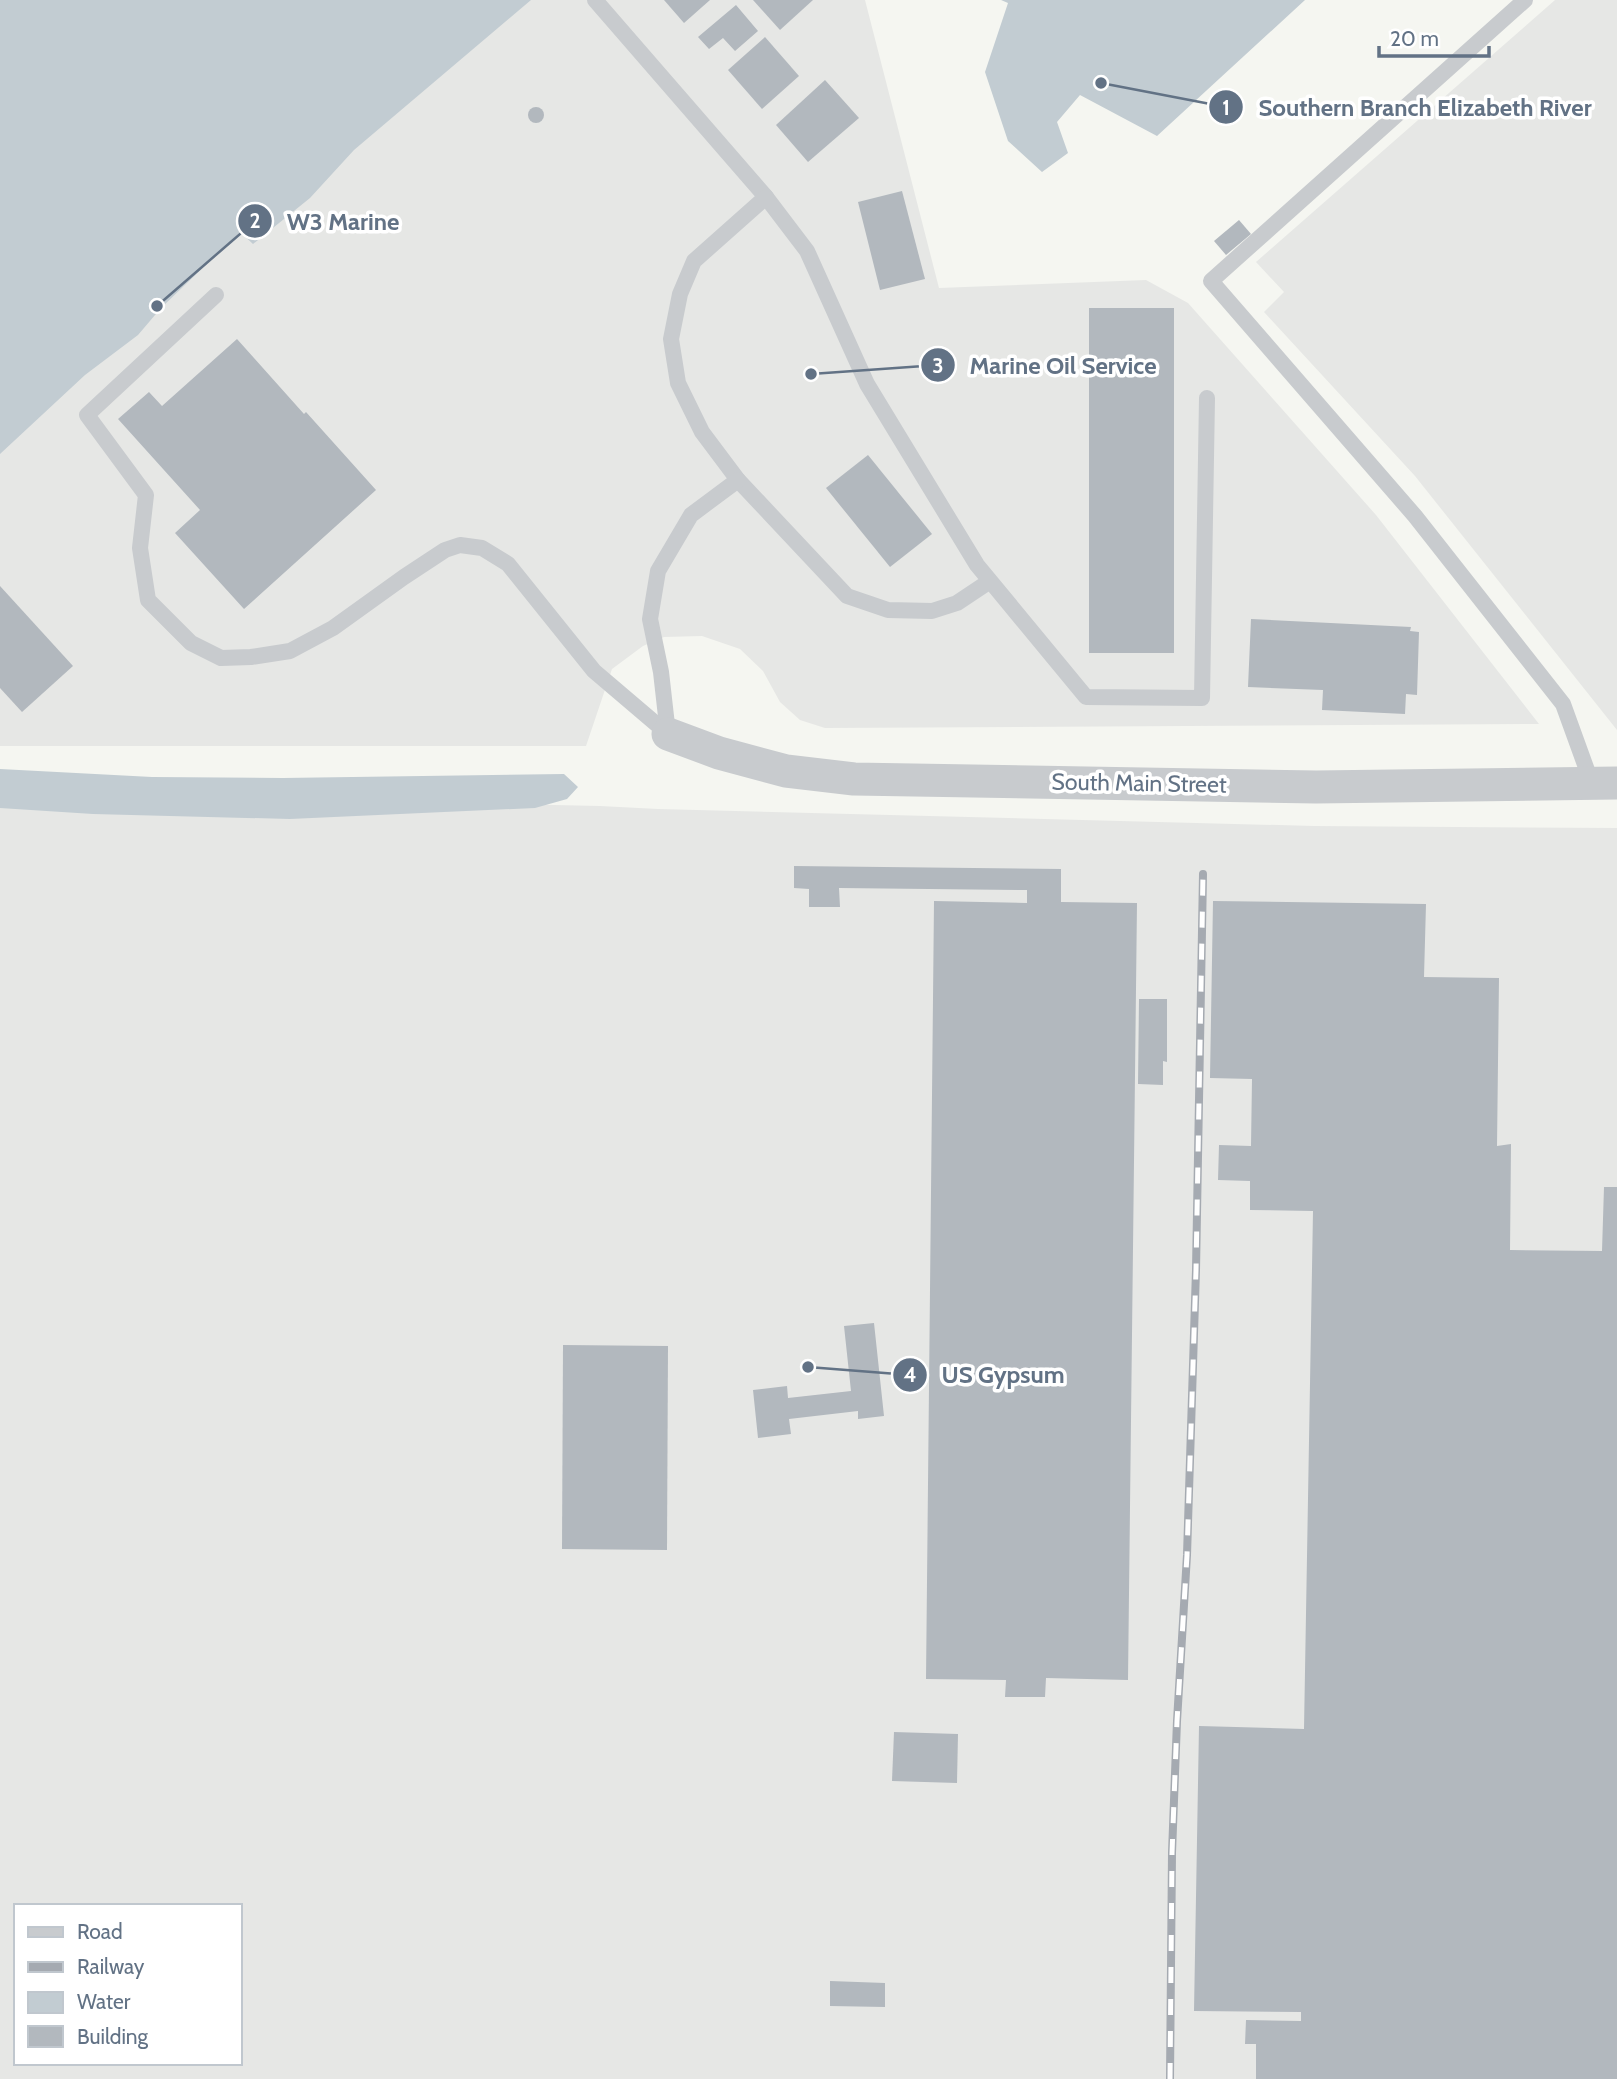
<svg xmlns="http://www.w3.org/2000/svg" width="1617" height="2079" viewBox="0 0 1617 2079" font-family="Cabin,sans-serif">
	<style>
		.built { fill: #e6e7e5; fill-rule: evenodd }
		.water { fill: #c2ccd2 }
		.building { fill: #b2b8be }
		.lines { fill: none; stroke-linecap: round; stroke-linejoin: round }
		.lane { stroke: #c8cbce; stroke-width: 16 }
		.street { stroke: #c8cbce; stroke-width: 33 }
		.rail-casing { stroke: #a5aab1; stroke-width: 8 }
		.rail { stroke: #fff; stroke-width: 5; stroke-dasharray: 16; stroke-linecap: butt }
		.labels { text-anchor: middle; dominant-baseline: central; stroke-width: 7; stroke-linejoin: round; paint-order: stroke }
		.street-label { font-size: 23px; fill: #627285; stroke: #fff }
		.leader { fill: none; stroke: #627285; stroke-width: 2.5 }
		.callout-dot { fill: #627285; stroke: #fff; stroke-width: 2.5 }
		.mark-label { font-size: 21px; text-anchor: middle; font-weight: bold; fill: #fff }
		.callout-label { font-size: 24px; text-anchor: middle; font-weight: bold; fill: #627285; stroke: #fff; stroke-width: 7; stroke-linejoin: round; paint-order: stroke }
	</style>
	<rect width="100%" height="100%" fill="#f5f6f1"/>
	<!-- built -->
	<g class="built">
		<polygon points="0,0 865,0 939,288 1146,280 1188,303 1376,515 1539,724 825,728 800,720 780,702 763,671 740,649 702,636 664,637 643,646 612,669 586,746 0,746"/>
		<polygon points="1555,0 1617,0 1617,730 1415,476 1264,312 1284,292 1256,262"/>
		<path d="M0,793L600,806L658,809L1314,826L1617,828V2079H0ZM16,1906H240V2063H16Z"/>
	</g>
	<!-- water -->
	<g class="water">
		<polygon points="0,0 531,0 354,150 310,198 253,244 240,232 161,308 138,335 85,375 0,454"/>
		<polygon points="1001,0 1305,0 1157,136 1080,95 1057,122 1068,153 1042,172 1008,141 985,72 1008,3"/>
		<polygon points="0,769 152,777 283,778 564,774 578,787 567,799 535,808 290,819 93,814 0,808"/>
	</g>
	<!-- building -->
	<g class="building">
		<polygon points="664,0 710,0 684,23"/>
		<polygon points="753,0 813,0 780,30"/>
		<polygon points="736,5 758,31 735,51 723,38 709,49 698,37"/>
		<polygon points="765,37 799,76 762,109 728,70"/>
		<polygon points="825,80 859,118 808,162 776,125"/>
		<circle cx="536" cy="115" r="8"/>
		<polygon points="902,191 925,279 880,290 858,202"/>
		<polygon points="1239,220 1251,234 1226,255 1214,241"/>
		<rect x="1089" y="308" width="85" height="345"/>
		<polygon points="237,339 304,414 306,412 376,490 244,609 175,533 200,510 118,419 149,392 162,406"/>
		<polygon points="868,455 932,534 890,567 826,488"/>
		<polygon points="0,586 73,666 22,712 0,688"/>
		<polygon points="1251,619 1411,627 1410,631 1419,632 1417,695 1406,694 1405,714 1322,710 1323,690 1248,687"/>
		<polygon points="794,866 1061,869 1061,902 1137,903 1128,1680 1046,1678 1045,1697 1005,1697 1006,1680 926,1679 934,901 1027,903 1027,890 839,888 840,907 809,907 809,889 794,888"/>
		<polygon points="1213,901 1426,904 1424,977 1499,978 1497,1146 1511,1144 1510,1250 1602,1251 1604,1187 1617,1187 1617,2079 1256,2079 1256,2044 1245,2044 1246,2020 1301,2021 1301,2012 1194,2011 1199,1726 1304,1729 1313,1211 1250,1210 1250,1181 1218,1180 1219,1145 1251,1146 1252,1079 1210,1078"/>
		<polygon points="1139,999 1167,999 1167,1062 1163,1061 1163,1085 1138,1084"/>
		<polygon points="874,1323 884,1416 858,1419 858,1411 789,1419 791,1434 758,1438 753,1390 787,1386 788,1398 851,1391 844,1326"/>
		<polygon points="563,1345 668,1346 667,1550 562,1549"/>
		<polygon points="894,1732 958,1734 957,1783 892,1781"/>
		<polygon points="830,1981 885,1983 885,2007 830,2006"/>
	</g>
	<g class="lines">
		<!-- lane -->
		<g class="lane">
			<polyline points="595,0 766,197"/>
			<polyline points="1525,0 1211,281 1415,516 1563,704 1592,784"/>
			<polyline points="216,295 87,415 146,495 140,548 148,600 191,643 221,658 251,657 290,651 333,628 404,577 445,550 460,545 482,548 508,564 594,671 668,734"/>
			<polyline points="990,581 957,603 932,611 888,610 847,596 738,480 702,432 678,383 671,339 680,294 694,261 766,197 807,251 867,384 977,565 1086,697 1202,698 1207,398"/>
			<polyline points="668,734 661,672 650,619 658,571 691,515 738,480"/>
		</g>
		<!-- street -->
		<polyline class="street" points="668,734 719,753 786,771 854,779 1316,787 1617,783"/>
		<defs>
			<polyline id="rail" points="1170,2079 1172,1853 1177,1721 1187,1555 1196,1270 1203,874"/>
		</defs>
		<!-- rail casing -->
		<use href="#rail" class="rail-casing"/>
		<!-- rail -->
		<use href="#rail" class="rail"/>
	</g>
	<g class="labels">
		<!-- street labels -->
		<g class="street-label">
			<text transform="translate(1139 783) rotate(1)">South Main Street</text>
		</g>
	</g>
	<!-- callouts -->
	<path class="leader" d="M1101 83L1226 107M157 306L255 221M811 374L938 365M808 1367L910 1375"/>
	<g class="callout-dot">
		<circle cx="1101" cy="83" r="7"/>
		<circle cx="157" cy="306" r="7"/>
		<circle cx="811" cy="374" r="7"/>
		<circle cx="808" cy="1367" r="7"/>
		<circle cx="1226" cy="107" r="18"/>
		<circle cx="255" cy="221" r="18"/>
		<circle cx="938" cy="365" r="18"/>
		<circle cx="910" cy="1375" r="18"/>
	</g>
	<g class="mark-label">
		<text x="1226" y="115">1</text>
		<text x="255" y="228">2</text>
		<text x="938" y="373">3</text>
		<text x="910" y="1382">4</text>
	</g>
	<g class="callout-label">
		<text x="1425" y="116">Southern Branch Elizabeth River</text>
		<text x="343" y="230">W3 Marine</text>
		<text x="1063" y="374">Marine Oil Service</text>
		<text x="1003" y="1383">US Gypsum</text>
	</g>
	<!-- legend -->
	<rect x="14" y="1904" width="228" height="161" fill="#ffffff" stroke="#c0c7ce" stroke-width="2"/>
	<rect x="28" y="1927" width="35" height="10" fill="#c8cbce" stroke="#c0c7ce" stroke-width="2"/>
	<text x="77" y="1939" font-size="21" fill="#627285">Road</text>
	<rect x="28" y="1962" width="35" height="10" fill="#a5aab1" stroke="#c0c7ce" stroke-width="2"/>
	<text x="77" y="1974" font-size="21" fill="#627285">Railway</text>
	<rect x="28" y="1992" width="35" height="21" fill="#c2ccd2" stroke="#c0c7ce" stroke-width="2"/>
	<text x="77" y="2009" font-size="21" fill="#627285">Water</text>
	<rect x="28" y="2026" width="35" height="21" fill="#b2b8be" stroke="#c0c7ce" stroke-width="2"/>
	<text x="77" y="2044" font-size="21" fill="#627285">Building</text>
	<!-- scale -->
	<path d="M1379 46v10h110v-10" fill="none" stroke="#627285" stroke-width="3.5"/>
	<text x="1390" y="46" font-size="21" fill="#627285" stroke="#ffffff" stroke-width="5" paint-order="stroke">20 m</text>
</svg>
